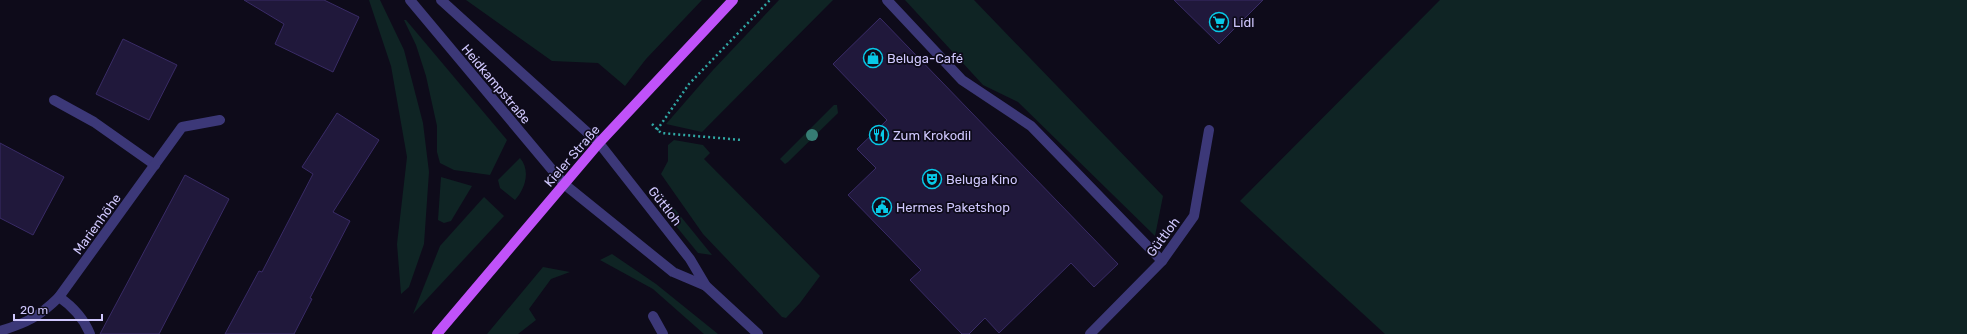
<svg xmlns="http://www.w3.org/2000/svg" width="1967" height="334" viewBox="0 0 1967 334" font-family="Rubik,sans-serif">
	<style>
		.green { fill: #0f2424 }
		.building { fill: #20183b; stroke: #392b66 }
		.lines { fill: none; stroke-linecap: round; stroke-linejoin: round }
		.path { stroke: #30a7a4; stroke-width: 2.5; stroke-dasharray: 2 3; stroke-linecap: butt }
		.minor { stroke: #3c3878; stroke-width: 10 }
		.major { stroke: #c052f9; stroke-width: 10 }
		.tree { fill: #367c74 }
		.labels { text-anchor: middle; dominant-baseline: central; stroke-width: 3.5; stroke-linejoin: round; paint-order: stroke }
		.poi-label { font-size: 13px; fill: #cfc7fd; stroke: #0e0b1a; text-anchor: start }
		.street-label { font-size: 13px; fill: #cfc7fd; stroke: #0e0b1a }
	</style>
	<rect width="100%" height="100%" fill="#0e0b1a"/>
	<!-- green -->
	<g class="green">
		<polygon points="369,0 380,0 404,50 423,123 429,172 424,244 409,287 401,294 397,244 407,157 391,66"/>
		<polygon points="466,0 702,0 646,59 625,86 598,63 552,61"/>
		<polygon points="779,0 833,0 702,132 666,124 713,70"/>
		<polygon points="905,0 974,0 1163,196 1155,236 1018,102 983,85"/>
		<polygon points="1440,0 1967,0 1967,334 1385,334 1240,201"/>
		<polygon points="404,20 406,20 507,140 490,175 454,170 440,163 437,152 437,126 426,76 416,45"/>
		<polygon points="834,105 837,105 838,113 788,162 785,164 780,159"/>
		<polygon points="674,140 703,145 710,153 704,159 820,276 800,303 786,318 782,317 703,234 661,174 668,161 668,145"/>
		<path d="M520,158C531,171 525,189 515,200L500,188L498,180Z"/>
		<polygon points="441,177 472,186 451,221 444,223 438,220"/>
		<polygon points="654,187 660,191 712,255 698,253 667,215 648,189"/>
		<polygon points="484,197 504,216 413,314 440,246"/>
		<polygon points="612,254 656,284 718,334 704,334 653,289 600,260"/>
		<polygon points="543,267 570,272 551,279 529,309 536,320 518,334 487,334"/>
	</g>
	<!-- building -->
	<g class="building">
		<polygon points="244,0 324,0 359,17 333,72 275,44 284,24"/>
		<polygon points="1174,0 1263,0 1219,44"/>
		<polygon points="880,18 1118,264 1094,287 1071,263 999,333 985,318 969,334 962,334 910,280 921,270 848,195 876,168 857,149 887,120 833,64"/>
		<polygon points="123,39 177,65 149,120 96,94"/>
		<polygon points="337,113 379,140 333,212 350,221 310,298 312,299 294,334 225,334 259,271 262,272 313,174 302,167"/>
		<polygon points="0,143 64,177 33,235 0,218"/>
		<polygon points="185,175 229,199 159,334 100,334"/>
	</g>
	<g class="lines">
		<!-- path -->
		<g class="path">
			<polyline points="652,124 661,133 742,140"/>
			<polyline points="657,130 689,84 770,0"/>
		</g>
		<!-- minor -->
		<g class="minor">
			<polyline points="410,0 564,184 673,272 706,286"/>
			<polyline points="441,0 599,143 690,259 706,286 758,334"/>
			<polyline points="887,0 962,80 1031,126 1162,261"/>
			<polyline points="54,100 94,122 155,165"/>
			<path d="M59,297C72,306 84,319 90,334"/>
			<polyline points="653,316 663,334"/>
			<path d="M0,331C26,323 39,317 59,297L182,127L220,120"/>
			<polyline points="1090,334 1162,261 1194,216 1209,130"/>
		</g>
		<!-- major -->
		<polyline class="major" points="437,334 599,143 733,0"/>
	</g>
	<!-- trees -->
	<circle class="tree" cx="812" cy="135" r="6"/>
	<!-- icons -->
	<defs>
		<symbol id="supermarket-ring" viewBox="-11 -11 22 22"><circle r="9.5" fill="#0e0b1a" stroke="#08c9e7" stroke-width="1.5"/><path d="M-6-5.5h2.5l.6 2H6L4.5 2H-2.5L-4.4-4H-6ZM-1.5 3.2a1.3 1.3 0 1 0 .1 0ZM3 3.2a1.3 1.3 0 1 0 .1 0Z" fill="#08c9e7"/></symbol>
		<symbol id="shop-ring" viewBox="-11 -11 22 22"><circle r="9.5" fill="#0e0b1a" stroke="#08c9e7" stroke-width="1.5"/><path d="M-5-2.5h2.3a2.7 3.5 0 0 1 5.4 0H5L5.5 6h-11ZM-1.5-2.5h3a1.5 2.3 0 0 0-3 0Z" fill="#08c9e7"/></symbol>
		<symbol id="restaurant-ring" viewBox="-11 -11 22 22"><circle r="9.5" fill="#0e0b1a" stroke="#08c9e7" stroke-width="1.5"/><path d="M-5-6h1v4h1v-4h1v4h1v-4h1v5L-1.5 .5V6h-2V.5L-5-1ZM5-6V6H3V1.5H1.5Q1.5-4 5-6Z" fill="#08c9e7"/></symbol>
		<symbol id="theatre-ring" viewBox="-11 -11 22 22"><circle r="9.5" fill="#0e0b1a" stroke="#08c9e7" stroke-width="1.5"/><path d="M-5-5.5Q0-4 5-5.5V0Q5 5 0 6Q-5 5-5 0ZM-3.3-2.5H-1v1.5H-3.3ZM1-2.5H3.3v1.5H1ZM-2.8 1Q0 5.5 2.8 1Z" fill="#08c9e7"/></symbol>
		<symbol id="civic-ring" viewBox="-11 -11 22 22"><circle r="9.5" fill="#0e0b1a" stroke="#08c9e7" stroke-width="1.5"/><path d="M-.6-6.5H3V-4.5H.6V-3L4-1V1h2V6H-6V1h2V-1L-.6-3ZM-1.2 2.5V6h2.4V2.5Z" fill="#08c9e7"/></symbol>
	</defs>
	<g fill-rule="evenodd">
		<use href="#supermarket-ring" x="1208" y="11" width="22" height="22"/>
		<use href="#shop-ring" x="862" y="47" width="22" height="22"/>
		<use href="#restaurant-ring" x="868" y="124" width="22" height="22"/>
		<use href="#theatre-ring" x="921" y="168" width="22" height="22"/>
		<use href="#civic-ring" x="871" y="196" width="22" height="22"/>
	</g>
	<g class="labels">
		<!-- poi labels -->
		<g class="poi-label">
			<text x="1233" y="22">Lidl</text>
			<text x="887" y="58">Beluga-Café</text>
			<text x="893" y="135">Zum Krokodil</text>
			<text x="946" y="179">Beluga Kino</text>
			<text x="896" y="207">Hermes Paketshop</text>
		</g>
		<!-- street labels -->
		<g class="street-label">
			<text transform="translate(496 84) rotate(50)">Heidkampstraße</text>
			<text transform="translate(572 156) rotate(-49)">Kieler Straße</text>
			<text transform="translate(665 206) rotate(52)">Güttloh</text>
			<text transform="translate(97 224) rotate(-54)">Marienhöhe</text>
			<text transform="translate(1163 237) rotate(-53)">Güttloh</text>
		</g>
	</g>
	<!-- scale -->
	<path d="M14 314v6h88v-6" fill="none" stroke="#cfc7fd" stroke-width="2"/>
	<text x="20" y="314" font-size="12" fill="#cfc7fd" stroke="#0e0b1a" stroke-width="3" paint-order="stroke">20 m</text>
</svg>
